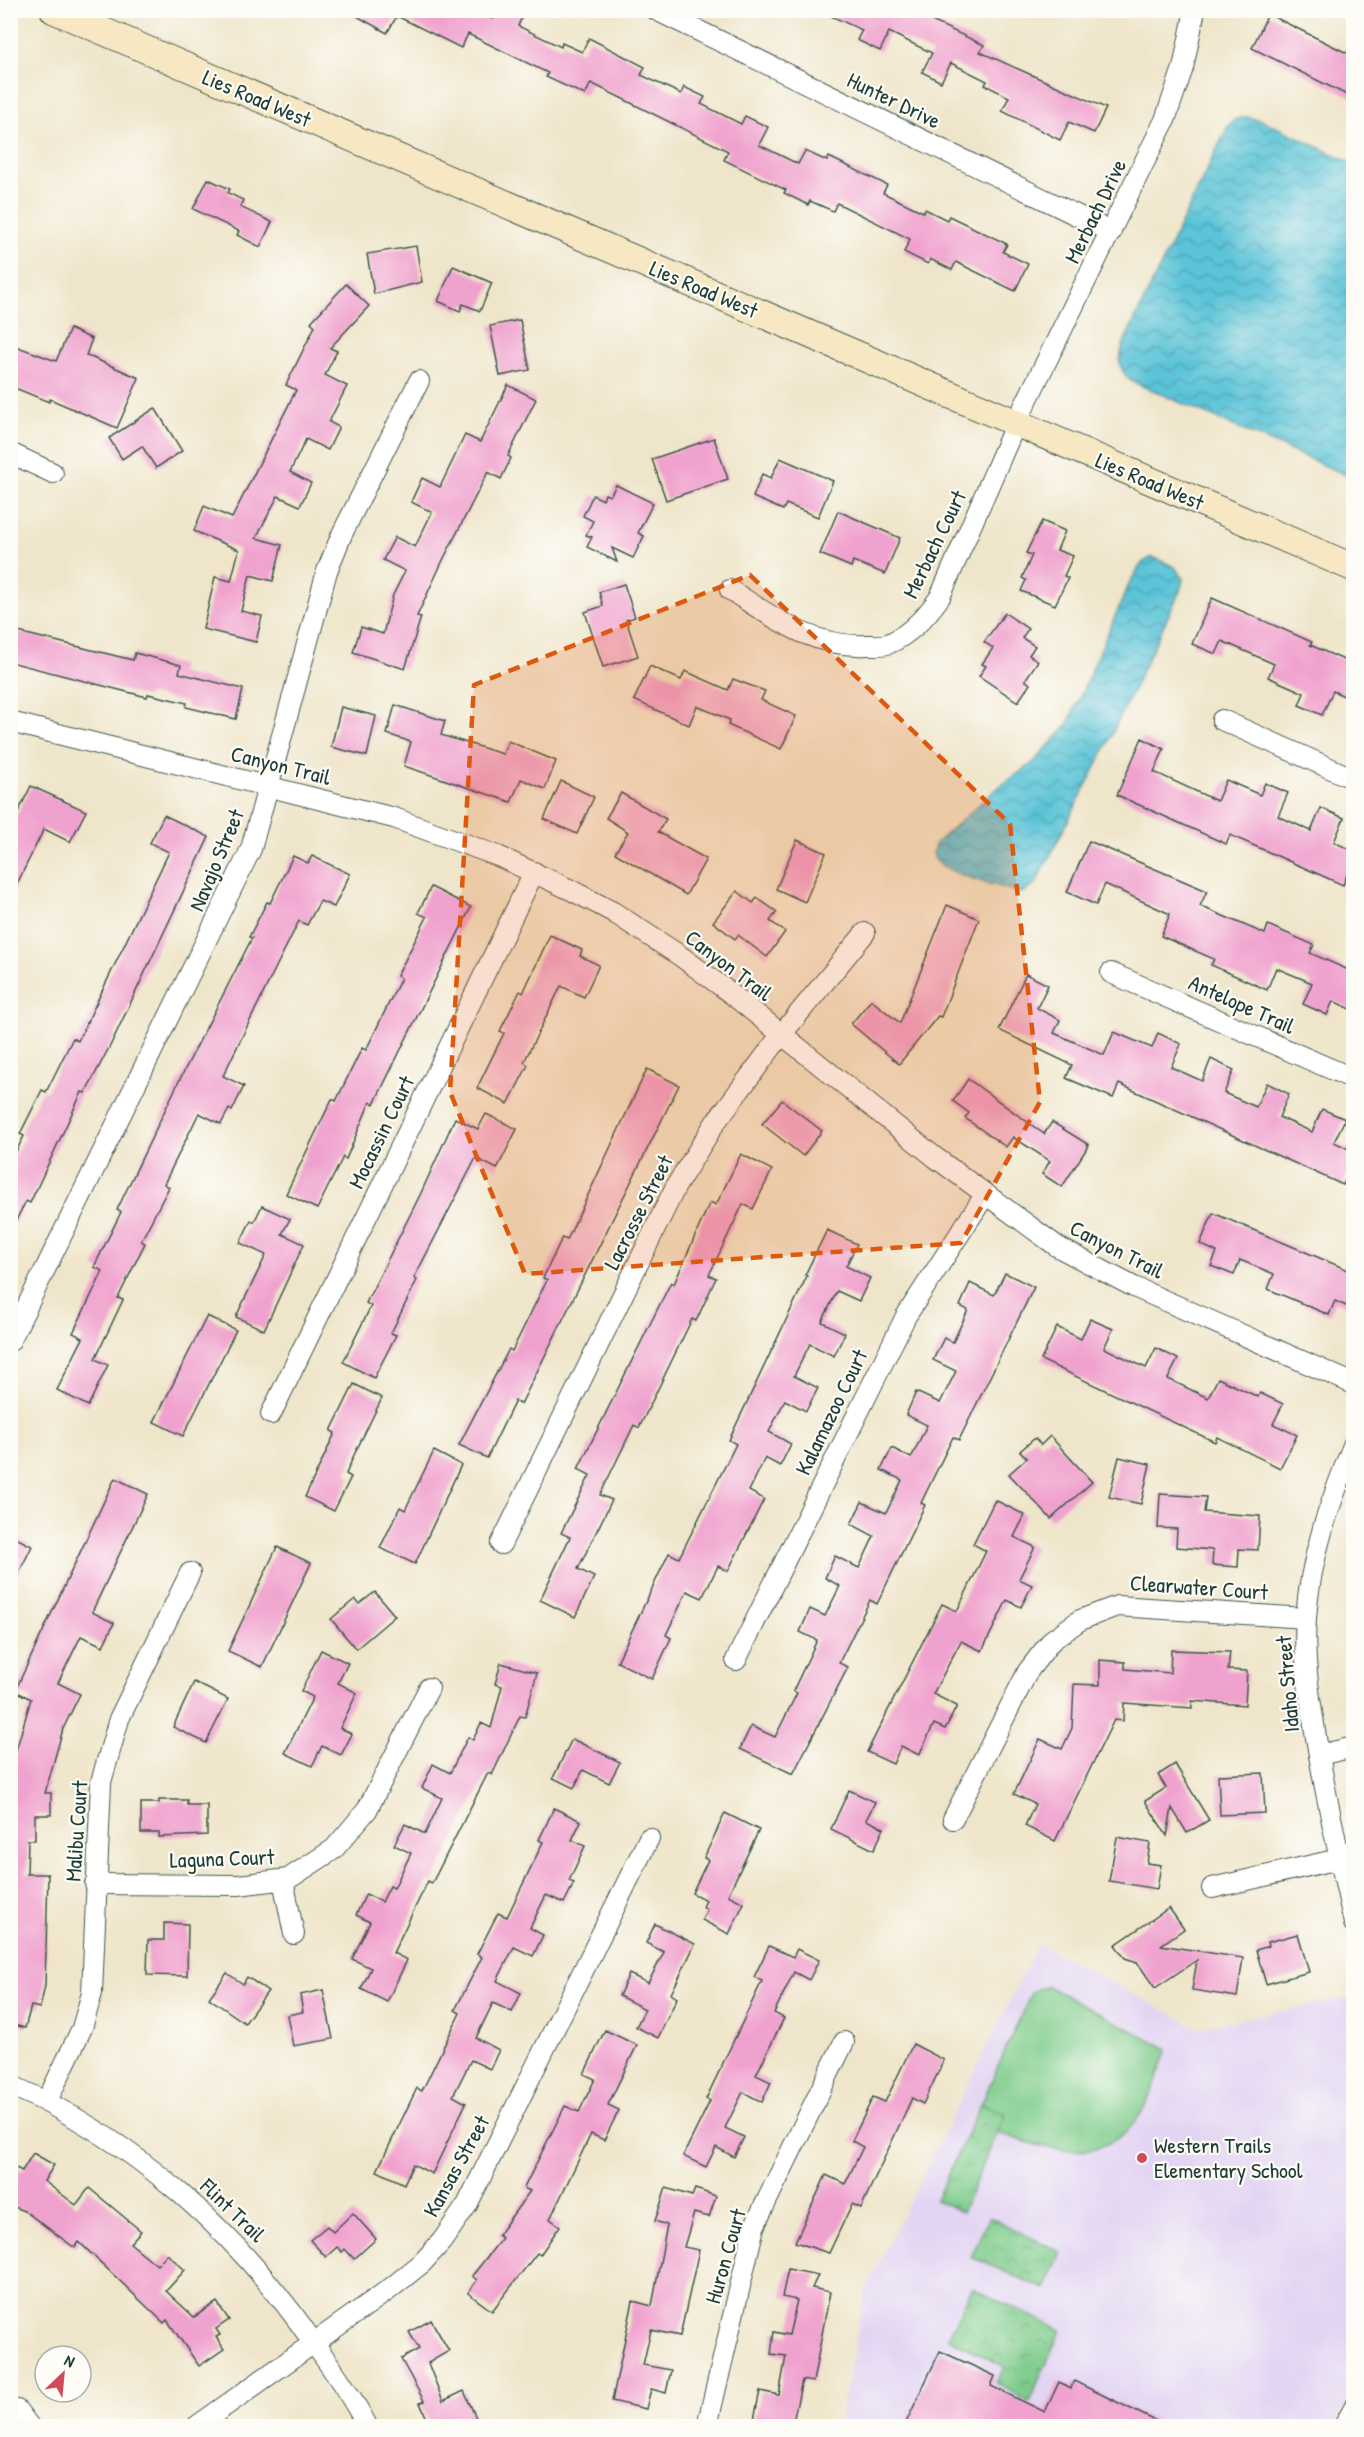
<svg xmlns="http://www.w3.org/2000/svg" width="1364" height="2437" viewBox="0 0 1364 2437" font-family="'Patrick Hand',sans-serif">
	<style>
		.built { fill: #e2d4f3 }
		.park { fill: url(#park-crowns); stroke: #4e8460; stroke-width: 1.5 }
		.pitch { fill: #7ecc8c; stroke: #4e8460; stroke-width: 1.5 }
		.water { fill: url(#water-waves); stroke: #3e8086; stroke-width: 1.5 }
		.building { fill: #f0a2ce }
		.lines { fill: none; stroke-linecap: round; stroke-linejoin: round }
		.street-casing { stroke: #3e564a; stroke-width: 22 }
		.secondary-casing { stroke: #3e564a; stroke-width: 29 }
		.street { stroke: #fff; stroke-width: 20 }
		.secondary { stroke: #f7e8c3; stroke-width: 27 }
		.marked { fill: #de580e; fill-opacity: 0.2; stroke: #de580e; stroke-width: 4.5; stroke-dasharray: 12 8; stroke-linejoin: round }
		.poi-dot { fill: #d1495b; stroke: #fdfcf7; stroke-width: 2 }
		.labels { text-anchor: middle; dominant-baseline: central; stroke-width: 4.5; stroke-linejoin: round; paint-order: stroke }
		.street-label { font-size: 22px; fill: #1f3d34; stroke: #fdfcf7 }
		.poi-label { font-size: 22px; fill: #1f3d34; stroke: #fdfcf7; text-anchor: start }
	</style>
	<defs>
		<pattern id="park-crowns" width="20" height="18" patternUnits="userSpaceOnUse" patternTransform="scale(1.5)"><rect width="20" height="18" fill="#7ecc8c"/><path d="M2 6a3 3 0 1 1 6 0M12 15a3 3 0 1 1 6 0" fill="none" stroke="#67a773"/></pattern>
		<pattern id="water-waves" width="16" height="10" patternUnits="userSpaceOnUse" patternTransform="scale(1.5)"><rect width="16" height="10" fill="#5cc4d8"/><path d="M0 5q4-4 8 0t8 0" fill="none" stroke="#4ba0b0"/></pattern>
	</defs>
	<rect width="100%" height="100%" fill="#fdfcf7"/>
	<filter id="ink" filterUnits="userSpaceOnUse"><feTurbulence type="fractalNoise" baseFrequency=".0167" numOctaves="2"/><feDisplacementMap in="SourceGraphic" scale="12" xChannelSelector="R" yChannelSelector="G"/><feConvolveMatrix kernelMatrix="1 2 1 2 8 2 1 2 1" color-interpolation-filters="sRGB"/></filter>
	<filter id="wash" filterUnits="userSpaceOnUse"><feTurbulence type="fractalNoise" baseFrequency=".008" numOctaves="4" result="noise"/><feDisplacementMap in="SourceGraphic" scale="24" xChannelSelector="R" yChannelSelector="G"/><feGaussianBlur stdDeviation="1.35" result="paint"/><feColorMatrix in="noise" values="0 0 0 0 0 0 0 0 0 0 0 0 0 0 0 0 0 1.4 0 .05"/><feComposite in="paint" operator="in"/></filter>
	<g filter="url(#wash)">
		<rect width="100%" height="100%" fill="#efe5ca"/>
		<!-- built -->
		<polygon class="built" points="1038,1944 1198,2028 1353,1997 1354,2389 1335,2426 838,2426 866,2289"/>
		<!-- park -->
		<g class="park">
			<polygon points="981,2104 1006,2114 962,2212 936,2200"/>
			<polygon points="989,2217 1061,2252 1045,2289 971,2257"/>
			<polygon points="972,2288 1061,2330 1029,2402 996,2383 1005,2367 948,2338"/>
		</g>
		<!-- pitch -->
		<path class="pitch" d="M1047,1986L1168,2049C1160,2069 1153,2094 1142,2112C1107,2168 1049,2152 998,2132L1006,2114L981,2104L1032,1991Z"/>
		<!-- water -->
		<g class="water">
			<path d="M1246,117L1264,121L1353,164V478L1131,381C1116,367 1119,358 1125,340L1227,128L1234,120Z"/>
			<path d="M1152,557L1175,567L1183,579L1180,591L1105,749L1035,885L1022,893C1003,887 941,874 934,857C932,852 934,847 936,843L1000,786L1033,763L1068,724L1130,582L1142,563Z"/>
		</g>
		<g id="blocks">
			<!-- building -->
			<g class="building">
				<polygon points="346,10 475,10 493,19 498,10 525,10 518,26 561,47 562,43 582,52 589,38 645,67 641,75 681,94 684,87 705,97 701,104 741,124 745,116 768,127 759,145 798,164 805,151 827,161 829,157 887,185 883,193 923,212 925,209 947,220 949,216 1007,244 1003,252 1028,264 1015,291 956,262 952,270 930,259 928,264 904,252 910,239 837,203 833,211 810,201 808,205 784,193 786,190 724,160 728,151 591,83 585,95 546,77 548,73 468,34 461,48 397,16 387,33"/>
				<polygon points="818,10 908,10 984,45 980,52 1106,108 1094,133 1069,122 1060,140 1002,111 1009,97 985,85 987,81 951,63 941,82 922,72 932,53 889,32 880,51 857,40 862,30"/>
				<polygon points="1268,14 1353,56 1353,98 1252,48"/>
				<polygon points="208,179 230,189 228,193 243,200 240,207 272,222 260,247 237,235 239,231 193,209"/>
				<polygon points="416,246 422,282 374,294 367,254"/>
				<polygon points="453,266 492,283 480,311 463,304 460,311 438,301"/>
				<polygon points="346,284 369,306 330,348 337,351 325,375 347,386 329,422 339,427 328,450 306,439 290,472 311,483 300,506 278,496 256,538 282,545 273,581 250,575 241,611 262,616 256,642 203,629 215,577 231,581 239,550 194,531 204,506 232,518 296,390 286,385 315,326 311,322"/>
				<polygon points="520,320 530,370 500,376 490,326"/>
				<polygon points="70,329 92,339 86,355 139,378 117,428 50,399 49,402 10,386 10,344 56,361"/>
				<polygon points="508,385 536,399 508,456 511,458 501,479 488,472 443,560 417,616 421,617 405,669 353,652 361,627 383,634 393,595 405,571 383,560 395,537 415,547 432,512 411,502 422,478 440,487 465,435 480,442"/>
				<polygon points="155,408 182,451 156,468 142,446 122,459 109,438"/>
				<polygon points="714,438 728,479 666,500 652,459"/>
				<polygon points="780,458 833,481 818,517 786,504 783,510 753,497 762,474 771,478"/>
				<polygon points="616,485 653,503 638,533 644,536 633,558 612,548 617,562 587,547 592,537 586,535 593,521 583,516 593,495 603,500 605,494 610,496"/>
				<polygon points="838,511 900,538 885,574 853,561 851,567 820,554"/>
				<polygon points="1042,521 1065,531 1057,550 1073,556 1064,576 1068,578 1055,605 1021,591 1026,580 1022,578 1032,555 1026,553"/>
				<polygon points="624,584 635,617 626,620 638,656 603,667 585,612 603,606 599,592"/>
				<polygon points="1212,598 1312,642 1310,645 1353,664 1353,700 1333,691 1322,715 1299,705 1304,693 1268,677 1274,664 1222,641 1216,654 1192,644"/>
				<polygon points="1005,613 1028,629 1022,638 1035,646 1029,655 1038,661 1025,680 1030,684 1018,702 979,676 986,666 982,664 993,648 984,642"/>
				<polygon points="10,630 133,660 135,653 181,665 179,673 243,689 236,719 186,707 187,703 148,694 147,697 10,662"/>
				<polygon points="650,666 681,680 685,671 728,690 733,679 765,691 761,700 796,716 781,749 728,725 730,720 697,706 689,725 634,700"/>
				<polygon points="395,705 445,721 441,735 503,754 508,741 556,761 545,789 521,779 511,802 404,766 411,742 387,734"/>
				<polygon points="341,707 376,716 367,756 331,747"/>
				<polygon points="1142,738 1164,749 1154,772 1217,801 1226,780 1260,795 1265,783 1288,793 1278,816 1311,831 1321,808 1344,818 1334,842 1353,851 1353,860 1343,885 1230,835 1226,844 1117,795"/>
				<polygon points="561,781 594,797 577,834 544,819"/>
				<polygon points="31,786 86,811 70,842 44,829 10,898 10,829"/>
				<polygon points="621,793 666,819 658,832 706,859 686,895 615,853 628,832 606,818"/>
				<polygon points="164,815 209,837 111,1044 85,1093 82,1092 30,1203 26,1201 10,1232 10,1163 24,1136 20,1134 42,1090 46,1092 73,1038 78,1041 169,852 150,843"/>
				<polygon points="797,840 826,853 805,902 776,889"/>
				<polygon points="1089,841 1207,891 1200,906 1265,934 1268,925 1314,945 1310,953 1353,972 1353,1010 1333,1001 1327,1015 1303,1004 1312,983 1276,968 1267,990 1211,965 1214,959 1161,936 1170,914 1105,884 1096,905 1067,892"/>
				<polygon points="293,856 308,863 312,856 350,874 334,907 320,901 307,925 299,921 277,965 223,1076 244,1086 232,1111 229,1109 221,1124 199,1113 164,1184 169,1187 141,1241 145,1243 118,1298 123,1300 95,1359 108,1365 88,1406 57,1390 83,1338 73,1333 103,1271 94,1267 121,1212 117,1210 178,1083 252,938 249,937 267,902 270,903"/>
				<polygon points="431,887 471,907 374,1104 370,1102 346,1159 343,1157 317,1209 286,1194 332,1099 336,1101 362,1048 366,1050 401,978 397,976 427,917 418,913"/>
				<polygon points="737,891 753,903 757,898 777,912 770,921 785,932 767,957 738,935 735,939 713,922"/>
				<polygon points="947,905 979,919 941,1017 938,1016 899,1064 851,1024 871,1000 900,1023"/>
				<polygon points="550,935 582,950 580,956 599,965 584,997 561,986 524,1062 528,1065 508,1104 477,1088 504,1033 500,1031 520,991 523,993"/>
				<polygon points="1026,974 1048,985 1037,1008 1060,1020 1054,1033 1104,1055 1114,1032 1152,1048 1158,1033 1181,1044 1171,1067 1202,1081 1211,1059 1234,1070 1224,1093 1256,1107 1267,1083 1289,1094 1279,1117 1312,1132 1322,1109 1345,1119 1334,1142 1353,1151 1353,1162 1343,1185 1119,1084 1113,1098 1066,1078 1072,1065 999,1030"/>
				<polygon points="647,1069 679,1085 521,1404 515,1401 487,1458 459,1445 509,1349 512,1351 547,1280 543,1278 562,1238 567,1240"/>
				<polygon points="968,1079 1044,1134 1052,1122 1089,1145 1062,1187 1042,1174 1050,1161 1013,1137 1006,1147 965,1118 969,1113 953,1101"/>
				<polygon points="782,1100 822,1131 803,1156 762,1124"/>
				<polygon points="486,1114 517,1129 497,1169 476,1158 414,1278 417,1280 391,1333 396,1335 374,1378 343,1362 371,1306 366,1303 421,1193 455,1118 478,1129"/>
				<polygon points="741,1154 772,1170 753,1209 743,1204 709,1275 716,1278 696,1321 692,1319 639,1428 634,1425 600,1495 612,1500 578,1569 594,1577 575,1617 540,1600 570,1537 561,1533 590,1475 578,1469 671,1282 674,1284 710,1202 716,1205"/>
				<polygon points="262,1206 290,1219 282,1234 304,1244 264,1330 236,1317 266,1255 240,1243 251,1220 254,1222"/>
				<polygon points="1213,1213 1353,1272 1353,1309 1335,1301 1329,1315 1268,1289 1274,1274 1240,1260 1234,1275 1211,1266 1217,1252 1200,1244"/>
				<polygon points="827,1230 857,1244 846,1266 870,1278 859,1301 837,1291 822,1322 845,1333 834,1356 810,1344 794,1376 818,1388 806,1411 785,1400 769,1432 791,1444 780,1466 765,1458 749,1491 764,1499 728,1571 718,1566 702,1598 687,1591 666,1635 671,1638 652,1679 617,1662 669,1553 679,1558 736,1444 729,1440 807,1276 805,1275"/>
				<polygon points="1005,1273 1034,1287 959,1440 953,1437 921,1503 925,1505 877,1604 870,1600 839,1663 848,1667 793,1774 740,1749 751,1726 775,1737 797,1693 793,1691 817,1640 800,1632 810,1609 825,1616 840,1586 825,1578 835,1556 859,1568 874,1536 851,1524 862,1502 886,1513 902,1480 881,1470 892,1448 911,1458 927,1425 906,1415 916,1392 940,1403 956,1371 933,1360 944,1338 953,1342 968,1310 960,1306 970,1283 994,1295"/>
				<polygon points="207,1316 236,1330 183,1436 154,1422"/>
				<polygon points="1090,1319 1113,1329 1104,1348 1146,1368 1156,1348 1178,1359 1168,1379 1208,1398 1218,1378 1258,1397 1260,1393 1283,1404 1273,1424 1297,1435 1280,1468 1217,1437 1215,1442 1041,1360 1057,1327 1081,1339"/>
				<polygon points="354,1384 382,1398 354,1455 346,1474 351,1477 334,1511 305,1497 335,1433 331,1431"/>
				<polygon points="1050,1436 1092,1482 1051,1519 1009,1474 1027,1458 1020,1451 1035,1438 1041,1445"/>
				<polygon points="434,1451 461,1465 415,1564 380,1548 400,1507 405,1510"/>
				<polygon points="1119,1457 1150,1464 1141,1504 1109,1497"/>
				<polygon points="115,1478 148,1494 92,1612 114,1623 103,1646 81,1636 58,1683 80,1694 63,1729 45,1793 51,1793 51,1815 35,1815 35,1840 28,1840 27,1874 48,1874 45,1986 40,2008 31,2006 25,2028 10,2024 10,1771 31,1699 15,1691"/>
				<polygon points="1160,1494 1206,1497 1204,1512 1260,1516 1258,1550 1239,1549 1238,1567 1212,1565 1213,1550 1176,1547 1177,1529 1158,1528"/>
				<polygon points="995,1500 1025,1515 1014,1537 1035,1547 1019,1579 1032,1585 1021,1607 1007,1600 982,1651 961,1641 933,1694 957,1706 945,1729 934,1724 919,1755 901,1746 893,1764 867,1752 942,1604 957,1611 986,1551 973,1544"/>
				<polygon points="10,1535 32,1546 10,1591"/>
				<polygon points="277,1547 311,1563 262,1667 228,1651"/>
				<polygon points="375,1592 395,1616 356,1649 331,1619 355,1599 359,1604"/>
				<polygon points="321,1650 348,1663 338,1683 357,1693 340,1728 352,1734 341,1755 322,1746 312,1766 285,1753 313,1697 301,1691"/>
				<polygon points="1171,1650 1230,1652 1228,1670 1247,1671 1245,1705 1192,1701 1192,1708 1124,1703 1123,1721 1114,1720 1055,1841 1025,1826 1035,1804 1014,1794 1040,1739 1062,1749 1072,1728 1074,1684 1100,1685 1100,1660 1125,1662 1125,1669 1170,1673"/>
				<polygon points="501,1663 537,1673 525,1717 520,1716 492,1775 488,1773 432,1883 428,1881 393,1953 407,1960 387,2002 361,1989 371,1968 352,1959 370,1922 356,1915 366,1894 382,1902 390,1886 394,1888 411,1853 394,1845 405,1824 425,1834 442,1798 422,1788 433,1764 450,1773 468,1737 473,1740 481,1723 491,1728 502,1686 495,1684"/>
				<polygon points="194,1682 228,1699 206,1743 173,1727"/>
				<polygon points="572,1739 620,1762 609,1783 583,1770 574,1788 553,1778"/>
				<polygon points="1175,1764 1209,1820 1187,1833 1172,1808 1167,1836 1145,1801 1166,1788 1158,1775"/>
				<polygon points="1263,1773 1265,1813 1220,1815 1218,1775"/>
				<polygon points="849,1790 875,1802 866,1820 884,1828 874,1850 831,1829"/>
				<polygon points="159,1800 187,1800 187,1805 207,1805 207,1835 159,1837 159,1833 141,1833 141,1803 159,1803"/>
				<polygon points="554,1808 581,1821 572,1840 585,1846 569,1881 574,1883 564,1903 546,1895 530,1928 543,1935 533,1956 514,1947 497,1981 521,1993 512,2012 493,2003 476,2038 499,2050 490,2069 471,2060 453,2096 466,2103 432,2174 413,2164 404,2184 377,2171 417,2088 422,2091 460,2013 455,2010 482,1957 477,1954 498,1913 507,1917 543,1842 539,1840"/>
				<polygon points="725,1813 759,1830 728,1895 744,1903 729,1934 702,1920 707,1909 703,1907 706,1900 692,1893 708,1860 704,1858"/>
				<polygon points="1117,1837 1150,1843 1147,1863 1161,1865 1157,1889 1109,1881"/>
				<polygon points="1169,1908 1184,1929 1161,1945 1243,1958 1237,1997 1192,1990 1197,1960 1155,1988 1137,1962 1125,1958 1115,1945"/>
				<polygon points="164,1923 188,1924 187,1976 147,1975 148,1940 164,1940"/>
				<polygon points="655,1924 695,1944 671,1994 677,1998 658,2038 636,2027 645,2009 619,1996 629,1974 648,1983 664,1952 646,1943"/>
				<polygon points="1298,1934 1309,1972 1266,1984 1256,1950 1269,1946 1268,1942"/>
				<polygon points="769,1946 793,1957 797,1949 819,1960 809,1980 794,1972 774,2013 784,2018 756,2075 771,2082 762,2102 743,2092 725,2128 744,2137 734,2157 716,2147 706,2167 683,2156 710,2101 706,2099 762,1981 754,1977"/>
				<polygon points="227,1973 243,1984 247,1977 268,1991 245,2023 209,1998"/>
				<polygon points="323,1990 333,2039 293,2046 287,2015 303,2012 300,1995"/>
				<polygon points="605,2030 637,2045 608,2105 619,2110 604,2140 591,2134 550,2219 560,2226 540,2255 537,2253 492,2311 468,2293 477,2280 472,2276 502,2238 498,2235 530,2191 524,2188 565,2106 579,2112 595,2079 584,2074"/>
				<polygon points="913,2044 944,2060 923,2104 912,2098 861,2208 852,2204 829,2253 795,2242 826,2175 845,2184 863,2147 852,2141 873,2097 885,2102"/>
				<polygon points="33,2153 54,2165 44,2181 76,2205 89,2188 141,2231 130,2243 157,2265 167,2254 185,2270 166,2291 194,2317 217,2302 229,2320 216,2329 220,2335 216,2337 224,2349 199,2366 167,2320 164,2323 79,2242 75,2248 26,2212 10,2205 10,2165 22,2171"/>
				<polygon points="666,2188 692,2196 695,2189 716,2196 709,2217 694,2213 684,2247 699,2250 680,2336 651,2330 643,2365 671,2370 666,2393 651,2389 646,2409 612,2401 633,2301 652,2306 667,2225 655,2221"/>
				<polygon points="353,2213 376,2239 354,2259 345,2249 342,2252 337,2247 326,2257 310,2240 327,2226 333,2232"/>
				<polygon points="788,2269 818,2275 812,2288 830,2292 813,2382 802,2380 792,2427 762,2427 753,2424 760,2391 779,2395 786,2356 771,2354 774,2332 789,2335 797,2300 782,2297"/>
				<polygon points="431,2320 449,2351 428,2363 443,2401 464,2391 480,2427 446,2427 442,2417 429,2423 420,2403 424,2401 401,2359 419,2349 409,2332"/>
				<polygon points="940,2351 995,2376 991,2386 1045,2412 1059,2382 1071,2388 1074,2381 1168,2427 904,2427"/>
			</g>
		</g>
	</g>
	<g filter="url(#ink)">
		<use href="#blocks" fill-opacity="0" stroke="#3e564a" stroke-width="1.5"/>
		<g class="lines">
			<defs>
				<g id="street">
					<polyline points="656,10 1111,232"/>
					<polyline points="10,453 53,473"/>
					<path d="M730,590C775,618 812,648 867,645C874,645 884,646 890,643C910,634 928,614 940,597L1016,423L1165,120L1183,68L1195,10"/>
					<polyline points="1222,720 1354,779"/>
					<polyline points="10,722 394,818 498,856 571,890 613,912 679,955 729,992 936,1158 1058,1247 1134,1287 1354,1384"/>
					<polyline points="1111,973 1354,1079"/>
					<polyline points="10,1341 251,849 327,571 342,534 419,381"/>
					<polyline points="271,1414 534,872"/>
					<path d="M1354,1443C1331,1500 1310,1556 1306,1618C1303,1656 1309,1693 1315,1731C1325,1796 1340,1860 1354,1923"/>
					<polyline points="501,1544 676,1186 715,1123 781,1035 865,933"/>
					<polyline points="736,1660 906,1316 985,1195"/>
					<polyline points="1319,1755 1354,1747"/>
					<polyline points="953,1819 1028,1671 1052,1640 1080,1620 1117,1606 1306,1618"/>
					<polyline points="283,1880 294,1934"/>
					<polyline points="95,1884 238,1885 288,1879 334,1849 367,1810 429,1688"/>
					<polyline points="1212,1888 1339,1859"/>
					<path d="M10,2085C134,2139 237,2232 313,2342C333,2369 352,2396 367,2426"/>
					<polyline points="47,2101 82,2028 92,1993 101,1782 119,1719 190,1573"/>
					<polyline points="17,2410 29,2426"/>
					<polyline points="197,2426 391,2288 422,2263 442,2241 467,2205 649,1838"/>
					<polyline points="707,2426 754,2227 844,2042"/>
					<polyline points="1344,2426 1354,2408"/>
				</g>
				<polyline id="secondary" points="54,10 1354,568"/>
			</defs>
			<!-- street casing -->
			<use href="#street" class="street-casing"/>
			<!-- secondary casing -->
			<use href="#secondary" class="secondary-casing"/>
			<!-- street -->
			<use href="#street" class="street"/>
			<!-- secondary -->
			<use href="#secondary" class="secondary"/>
		</g>
	</g>
	<!-- marked area -->
	<path class="marked" d="M750,575L1010,824L1040,1102L961,1243L525,1274L450,1092L474,685Z"/>
	<!-- markers -->
	<circle class="poi-dot" cx="1142" cy="2158" r="6"/>
	<g class="labels">
		<!-- street labels -->
		<g class="street-label">
			<text transform="translate(257 98) rotate(23)">Lies Road West</text>
			<text transform="translate(894 100) rotate(26)">Hunter Drive</text>
			<text transform="translate(1095 211) rotate(-64)">Merbach Drive</text>
			<text transform="translate(704 289) rotate(23)">Lies Road West</text>
			<text transform="translate(1150 481) rotate(23)">Lies Road West</text>
			<text transform="translate(934 544) rotate(-64)">Merbach Court</text>
			<text transform="translate(281 765) rotate(14)">Canyon Trail</text>
			<text transform="translate(216 860) rotate(-67)">Navajo Street</text>
			<text transform="translate(729 965) rotate(37)">Canyon Trail</text>
			<text transform="translate(1242 1004) rotate(24)">Antelope Trail</text>
			<text transform="translate(381 1132) rotate(-64)">Mocassin Court</text>
			<text transform="translate(638 1212) rotate(-63)">Lacrosse Street</text>
			<text transform="translate(1117 1249) rotate(27)">Canyon Trail</text>
			<text transform="translate(831 1412) rotate(-64)">Kalamazoo Court</text>
			<text transform="translate(1199 1587) rotate(4)">Clearwater Court</text>
			<text transform="translate(1287 1684) rotate(-95)">Idaho Street</text>
			<text transform="translate(76 1831) rotate(-86)">Malibu Court</text>
			<text transform="translate(222 1858) rotate(-2)">Laguna Court</text>
			<text transform="translate(456 2166) rotate(-61)">Kansas Street</text>
			<text transform="translate(233 2210) rotate(44)">Flint Trail</text>
			<text transform="translate(725 2256) rotate(-74)">Huron Court</text>
		</g>
		<!-- poi labels -->
		<g class="poi-label">
			<text x="1154" y="2145">Western Trails<tspan x="1154" dy="25">Elementary School</tspan></text>
		</g>
	</g>
	<!-- margin -->
	<rect width="1364" height="2437" fill="none" stroke="#fdfcf7" stroke-width="36"/>
	<!-- north arrow -->
	<g transform="translate(63 2374) rotate(26)"><circle r="28" fill="#fdfcf7" stroke="#a4b0a9" stroke-width="1.5"/>
	<path d="M0-4.5L10 22L0 15L-10 22Z" fill="#d1495b"/>
	<text y="-9" font-size="16" font-weight="bold" text-anchor="middle" fill="#1f3d34">N</text>
	</g>
</svg>
